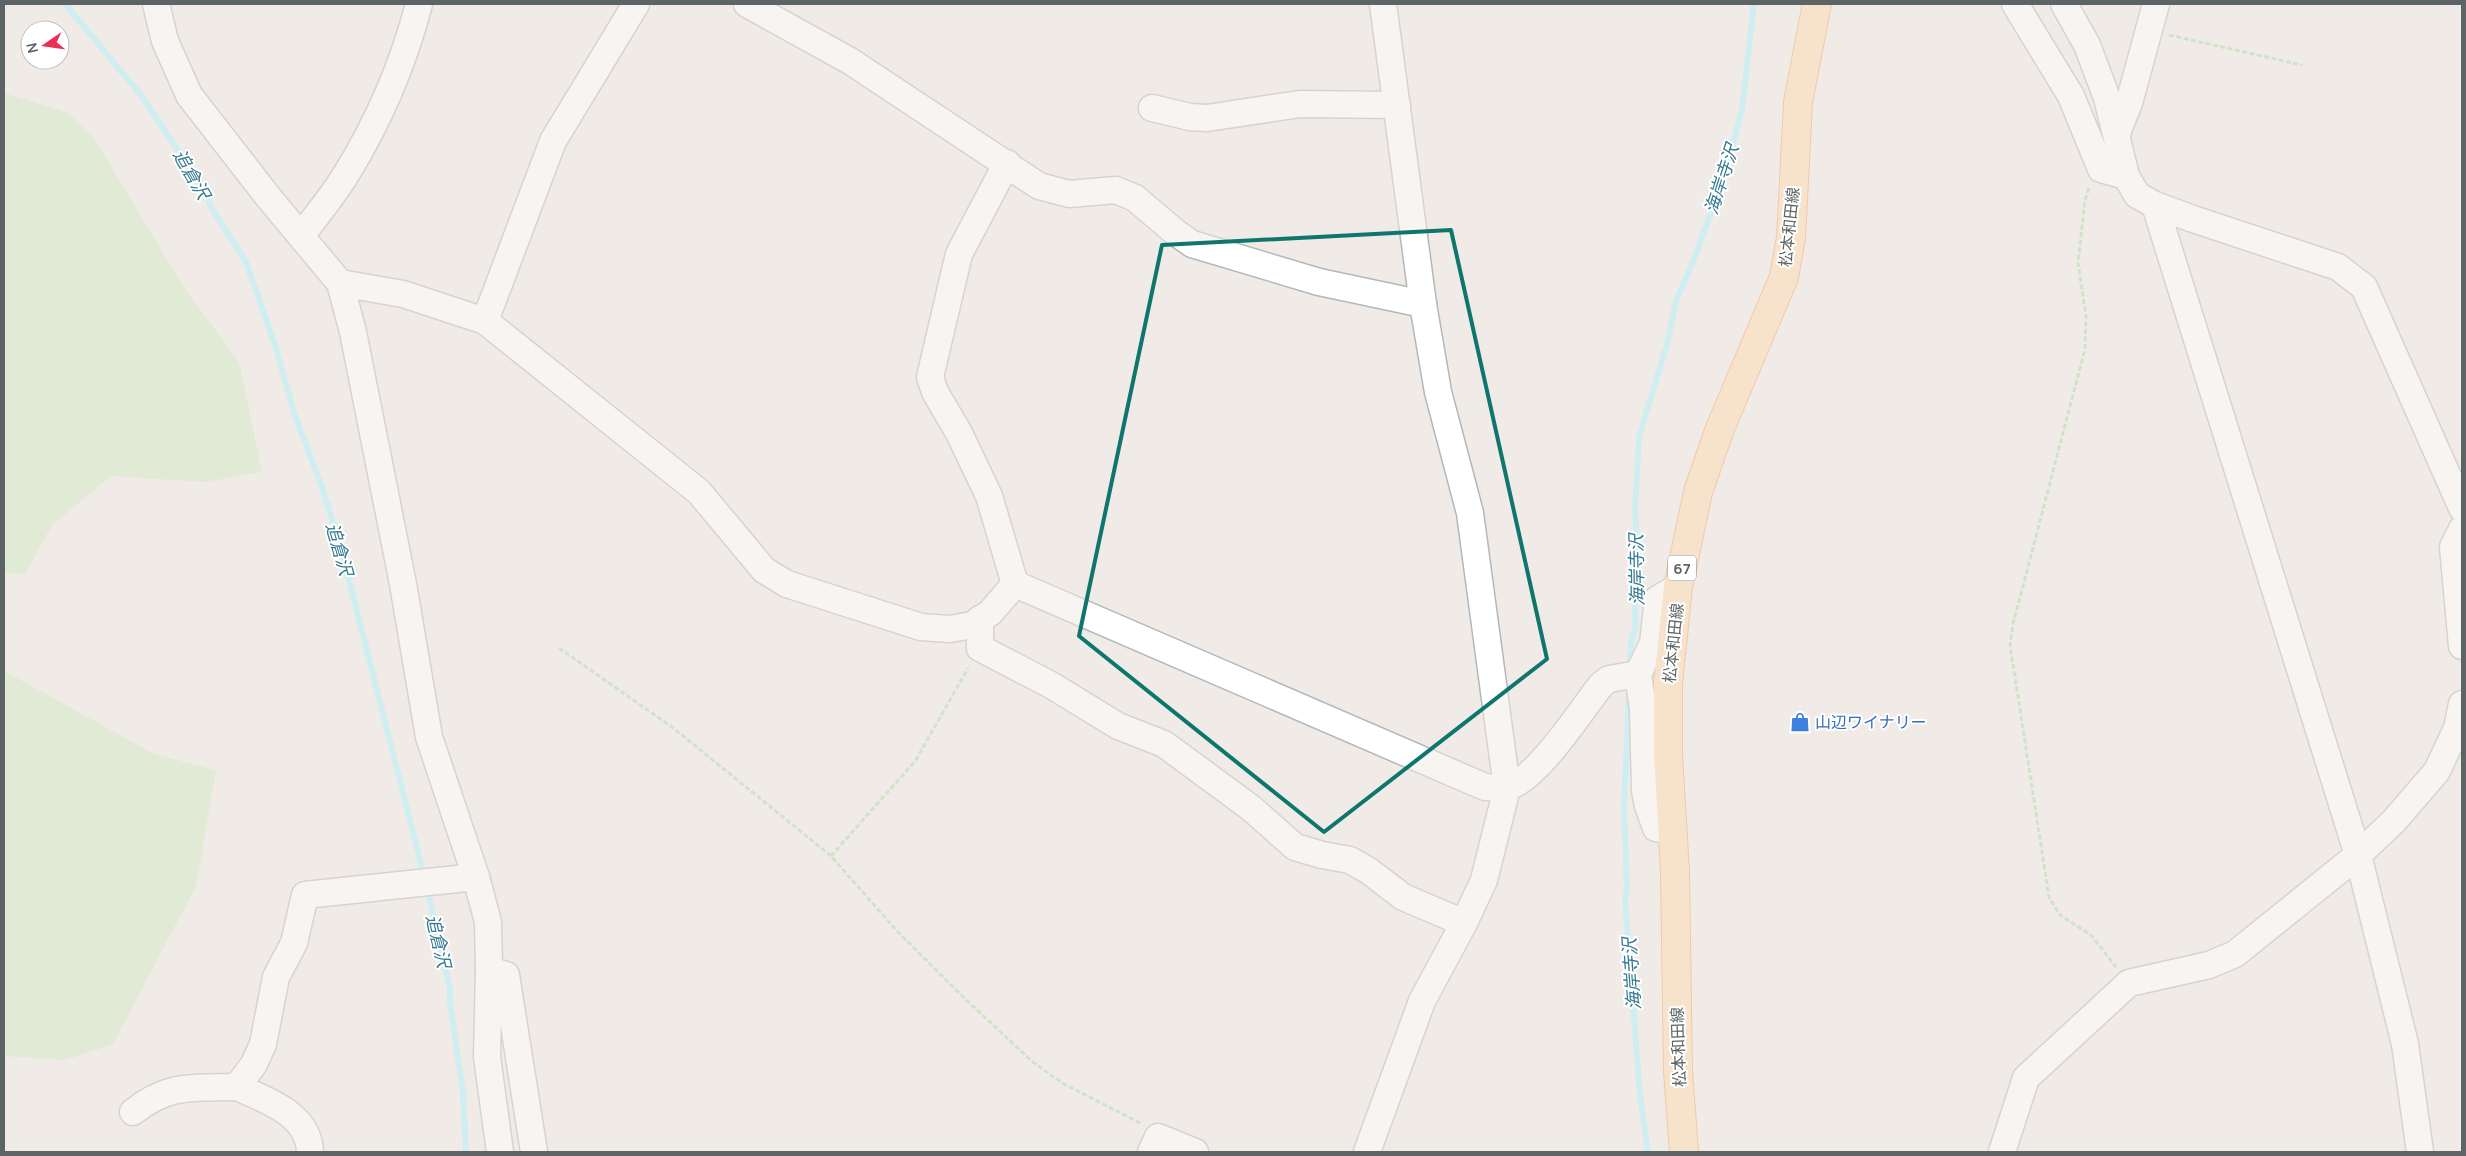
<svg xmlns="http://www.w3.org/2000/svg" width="2466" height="1156" viewBox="0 0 2466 1156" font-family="Manrope,'Noto Sans JP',sans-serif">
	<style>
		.green { fill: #cde8c2 }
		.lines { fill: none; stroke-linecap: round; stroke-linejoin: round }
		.stream { stroke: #a7f2ff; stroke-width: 6 }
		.minor-casing { stroke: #b3b8bb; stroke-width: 29 }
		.major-casing { stroke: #f49d5b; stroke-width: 30 }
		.path { stroke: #a6daa5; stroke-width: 3; stroke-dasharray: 5 2.5; stroke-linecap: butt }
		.minor { stroke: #fff; stroke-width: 26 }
		.major { stroke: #ffdaac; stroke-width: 28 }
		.marked { fill: none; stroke: #0f766e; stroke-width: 4; stroke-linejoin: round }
		.labels { text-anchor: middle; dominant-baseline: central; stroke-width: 4; stroke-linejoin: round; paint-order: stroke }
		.shield { fill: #fff; stroke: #8e9294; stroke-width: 1 }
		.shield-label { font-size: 15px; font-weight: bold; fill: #5d6466 }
		.street-label { font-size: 16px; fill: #5d6466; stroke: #fff }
		.shop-label { font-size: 16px; fill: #366cbe; stroke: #fff; text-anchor: start }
		.water-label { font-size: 18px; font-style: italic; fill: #367b90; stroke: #fff }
	</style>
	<rect width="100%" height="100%" fill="#f0ebe6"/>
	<!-- green -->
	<g class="green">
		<polygon points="4,93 69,113 94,138 185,289 239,362 262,472 205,482 111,476 52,525 25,574 4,573"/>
		<polygon points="4,671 154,754 216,770 196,886 113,1044 65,1060 4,1056"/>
	</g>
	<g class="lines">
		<!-- stream -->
		<g class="stream">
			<polyline points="65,4 144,99 205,191 211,207 246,262 276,348 295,416 319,479 340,544 424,876"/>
			<polyline points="1630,667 1631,644 1636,624 1635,609 1638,557 1635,512 1639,437 1668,341 1676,301 1692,264 1725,175 1742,109 1754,4"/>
			<polyline points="1629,694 1624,807 1627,890 1625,899 1640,1095 1648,1152"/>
			<polyline points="427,888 450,989 450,1002 463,1093 466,1152"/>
		</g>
		<defs>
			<g id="minor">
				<polyline points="156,4 165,41 189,95 269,198 340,283 353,332 403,584 429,737 476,877 488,922 489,970 506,975 534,1152"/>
				<polyline points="747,4 850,61 1039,186 1069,194 1116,190 1135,198 1175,232 1192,244 1319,282 1423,304"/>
				<polyline points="2015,4 2071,96 2101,169 2126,176"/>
				<polyline points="2064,4 2087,45 2107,98 2126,176 2137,195 2155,205 2193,219 2338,267 2364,287 2462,508"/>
				<polyline points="1152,108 1190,117 1207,118 1300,104 1397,105"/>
				<polyline points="2117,133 2129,103 2156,4"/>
				<path d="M1007,163L959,254L930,377L935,392L959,433L989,496L1015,584L1485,787C1492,787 1501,789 1508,787C1538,778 1580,712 1601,685L1609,679L1638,674"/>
				<polyline points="2155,205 2358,855 2405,1044 2420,1152"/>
				<path d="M301,236C316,216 332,197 345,176C378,123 403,65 419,4"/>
				<polyline points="340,283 403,294 485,321 699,492 764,570 787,584 921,627 950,629 972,625 990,613 1015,584"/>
				<polyline points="485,321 553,141 636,4"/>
				<polyline points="2462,529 2453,547 2462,646"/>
				<polyline points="980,619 980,648 1051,685 1118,726 1164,744 1251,808 1295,847 1322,855 1350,860 1369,871 1403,897 1464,923"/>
				<polyline points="1671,831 1656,828 1648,806 1645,790 1643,709 1638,674 1653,643 1658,599 1678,587"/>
				<polyline points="489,970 487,1057 500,1152"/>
				<path d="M133,1112C169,1083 194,1088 237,1087"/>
				<path d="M310,1152C309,1114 266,1100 237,1087L254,1064L263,1044L276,977L294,943L305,895L476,877"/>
				<polyline points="1151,1152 1158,1137 1195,1152"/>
				<polyline points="1367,1152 1422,1001 1464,923 1484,880 1507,788 1470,513 1438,392 1423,304 1383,4"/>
				<polyline points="2002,1152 2026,1078 2129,983 2209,965 2235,954 2358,855 2394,821 2437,771 2457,728 2462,704"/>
			</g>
			<polyline id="major" points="1684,1152 1678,1071 1675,872 1668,755 1668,684 1678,587 1698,492 1719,431 1784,277 1791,238 1798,102 1817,4"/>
		</defs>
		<!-- minor casing -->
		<use href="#minor" class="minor-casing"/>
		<!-- major casing -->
		<use href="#major" class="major-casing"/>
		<!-- path -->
		<g class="path">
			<polyline points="2169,35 2302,65"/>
			<polyline points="2089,188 2085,200 2078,263 2086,316 2085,349 2013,624 2010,645 2049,897 2060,915 2091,935 2116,967"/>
			<polyline points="559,648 672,727 831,856 898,932 961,995 1034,1063 1064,1084 1142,1124"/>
			<polyline points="831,856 916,760 968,668"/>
		</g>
		<!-- minor -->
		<use href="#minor" class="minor"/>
		<!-- major -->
		<use href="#major" class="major"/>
	</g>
	<!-- marked area -->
	<path d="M0 0H2466V1156H0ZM1451,230L1547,659L1324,832L1079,636L1162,245Z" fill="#f0ebe6" fill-opacity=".55" fill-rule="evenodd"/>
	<path class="marked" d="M1451,230L1547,659L1324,832L1079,636L1162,245Z"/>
	<!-- icons -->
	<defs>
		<symbol id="shop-bare" viewBox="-9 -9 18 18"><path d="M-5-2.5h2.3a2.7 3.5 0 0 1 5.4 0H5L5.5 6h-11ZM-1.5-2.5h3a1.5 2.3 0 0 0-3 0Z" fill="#3f7fe0" stroke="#fff" stroke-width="2.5" paint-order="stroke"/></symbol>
	</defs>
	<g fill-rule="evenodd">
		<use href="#shop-bare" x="1786" y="708" width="28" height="28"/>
	</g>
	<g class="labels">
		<!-- shield labels -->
		<rect class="shield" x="1668" y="555.5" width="28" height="25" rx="4"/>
		<g class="shield-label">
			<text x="1682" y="568">67</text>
		</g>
		<!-- street labels -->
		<g class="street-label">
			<text transform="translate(1789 227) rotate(-84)">松本和田線</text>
			<text transform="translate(1673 643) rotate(-84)">松本和田線</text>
			<text transform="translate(1678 1047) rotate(-92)">松本和田線</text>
		</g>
		<!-- shop labels -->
		<g class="shop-label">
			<text x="1815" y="722">山辺ワイナリー</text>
		</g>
		<!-- water labels -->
		<g class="water-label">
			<text transform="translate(192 174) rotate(60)">追倉沢</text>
			<text transform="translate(1721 179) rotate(-72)">海岸寺沢</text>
			<text transform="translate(340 549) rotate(74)">追倉沢</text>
			<text transform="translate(1636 570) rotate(-91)">海岸寺沢</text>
			<text transform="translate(439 941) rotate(77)">追倉沢</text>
			<text transform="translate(1631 974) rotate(-94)">海岸寺沢</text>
		</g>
	</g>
	<!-- border -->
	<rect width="2466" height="1156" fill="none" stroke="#5d6466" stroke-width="10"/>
	<!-- north arrow -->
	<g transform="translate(45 45) rotate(257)"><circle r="24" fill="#ffffff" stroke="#bec1c2"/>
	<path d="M0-4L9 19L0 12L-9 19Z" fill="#ec2f57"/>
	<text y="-8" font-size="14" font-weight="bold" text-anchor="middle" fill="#5d6466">N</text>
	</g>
</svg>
